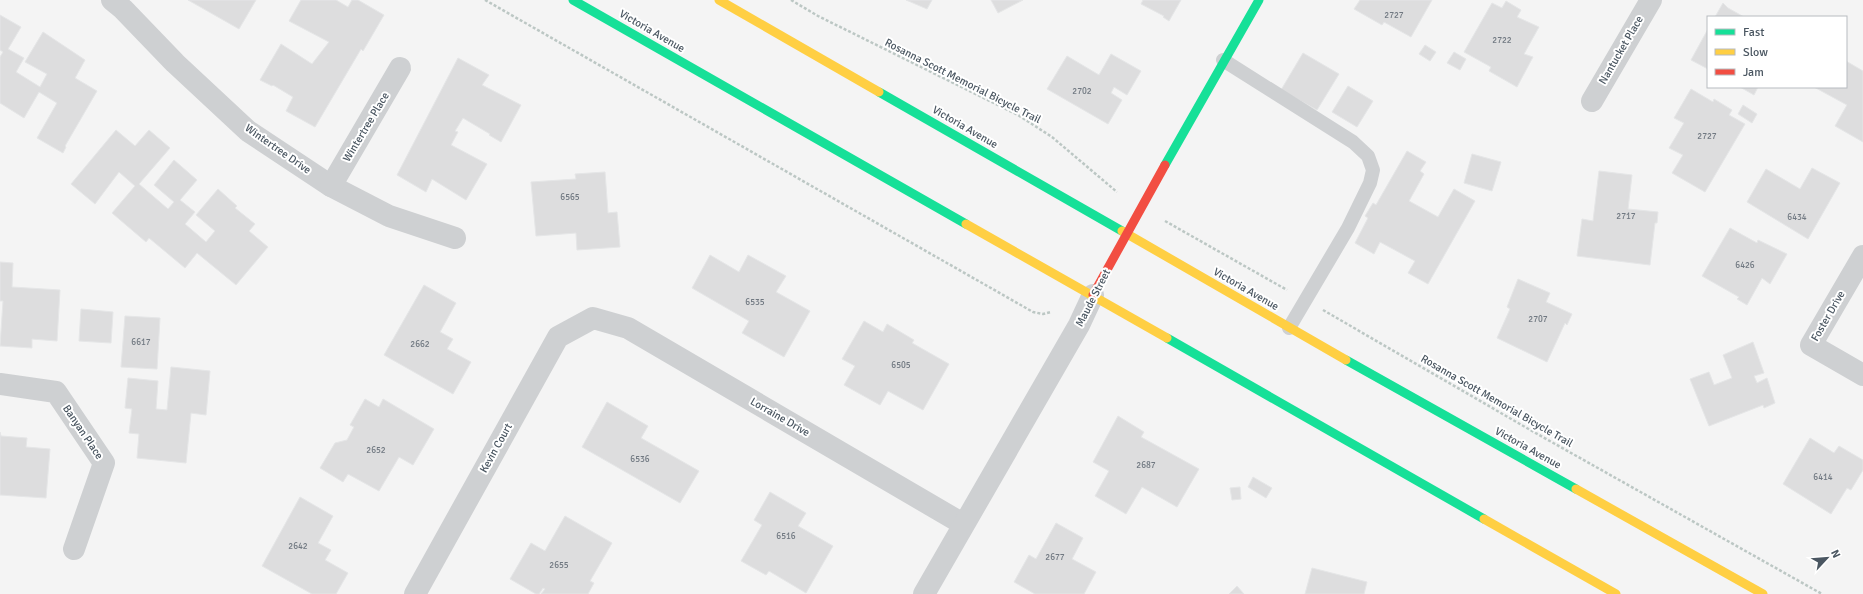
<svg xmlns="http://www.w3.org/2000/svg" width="1863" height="594" viewBox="0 0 1863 594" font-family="Signika,sans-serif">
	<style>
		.building { fill: #ddddde; stroke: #e5e6e7 }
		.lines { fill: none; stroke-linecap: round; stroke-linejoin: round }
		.path { stroke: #bcc7c4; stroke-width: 2.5; stroke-dasharray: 3 2; stroke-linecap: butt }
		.lane { stroke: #ced0d2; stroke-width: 14 }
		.street { stroke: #ced0d2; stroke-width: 22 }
		.fast { stroke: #16e098; stroke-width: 9 }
		.slow { stroke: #ffcf43; stroke-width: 9 }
		.jam { stroke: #f24e42; stroke-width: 9 }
		.labels { text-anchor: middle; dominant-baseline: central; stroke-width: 4; stroke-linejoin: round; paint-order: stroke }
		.number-label { font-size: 9px; fill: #707881 }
		.street-label { font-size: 11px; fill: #4a5661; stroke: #fff }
	</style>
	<rect width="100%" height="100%" fill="#f4f4f4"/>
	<!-- building -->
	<g class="building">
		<polygon points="188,0 256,0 239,29"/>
		<polygon points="301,0 336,0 348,7 352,0 358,0 384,15 363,51 361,49 315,127 286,111 293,97 273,85 272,86 260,80 281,44 312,64 329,42 289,21"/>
		<polygon points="906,0 932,0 927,9"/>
		<polygon points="991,0 1023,0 998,13"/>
		<polygon points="1143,0 1181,0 1169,21 1163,17 1164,16 1141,4"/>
		<polygon points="1360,0 1432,0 1411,37 1384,22 1382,25 1354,9"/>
		<polygon points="1506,1 1521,10 1517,17 1539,27 1524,54 1533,57 1517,87 1489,71 1491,67 1464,52 1492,3 1502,8"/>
		<polygon points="1723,3 1728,8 1744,17 1715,17"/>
		<polygon points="0,15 21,27 8,49 24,58 16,72 40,87 47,74 25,62 43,32 85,60 75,78 97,91 65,146 66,147 63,153 37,138 57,103 39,92 24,118 0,103 0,57 3,52 0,50"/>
		<polygon points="1708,29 1708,69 1691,60"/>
		<polygon points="1425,45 1436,52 1430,61 1419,54"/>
		<polygon points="1454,52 1466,59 1460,70 1447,63"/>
		<polygon points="1303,53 1339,74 1317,110 1281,90"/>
		<polygon points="1111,54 1141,71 1127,95 1114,87 1111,93 1122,100 1108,124 1047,89 1067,56 1099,75"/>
		<polygon points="458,58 489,75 482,85 521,105 501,142 489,135 490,134 463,118 455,131 458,132 451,145 487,164 466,200 432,179 426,192 397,175"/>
		<polygon points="1846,61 1863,71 1863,142 1835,126 1847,105 1814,87 1846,87"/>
		<polygon points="1348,86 1373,101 1357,127 1332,112"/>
		<polygon points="1740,87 1758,87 1754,95"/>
		<polygon points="1691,89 1713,102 1714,99 1732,110 1729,115 1745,124 1705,192 1672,173 1683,155 1669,148 1684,123 1674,118"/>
		<polygon points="1743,105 1757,114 1752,123 1738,114"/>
		<polygon points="116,130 135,146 149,130 170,148 139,184 168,209 174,202 154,185 174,160 197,180 180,200 195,212 185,224 206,242 215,231 196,215 218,189 237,206 235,208 255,224 249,231 268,247 236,285 197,253 185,268 149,238 146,242 112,213 135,186 119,172 95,204 71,184"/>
		<polygon points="1407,151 1426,162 1420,171 1424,174 1409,201 1438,217 1454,189 1475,201 1428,284 1408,273 1415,261 1380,242 1374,254 1355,243 1368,218 1365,216 1373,203 1376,205"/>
		<polygon points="1472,154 1501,162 1492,191 1464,183"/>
		<polygon points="1812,168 1840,183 1808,239 1747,202 1766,169 1800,189"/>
		<polygon points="1599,171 1632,175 1628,209 1658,212 1657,223 1655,223 1650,265 1577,256 1582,219 1593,221"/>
		<polygon points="605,172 608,213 617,212 620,247 577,250 576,233 536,236 531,182 576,179 575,174"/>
		<polygon points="1730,228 1757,243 1758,240 1787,254 1770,284 1762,278 1747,305 1737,299 1739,297 1702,276"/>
		<polygon points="710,255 739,272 748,255 786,276 776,292 810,311 784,357 742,333 749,321 692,288"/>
		<polygon points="0,262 13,263 12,287 60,290 57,341 32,339 32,348 0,346 3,301 0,301"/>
		<polygon points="1518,279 1550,293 1546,302 1572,314 1567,325 1565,323 1547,362 1497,338 1510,309 1507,307"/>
		<polygon points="424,285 456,303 440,332 453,339 447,349 471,362 453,394 384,355"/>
		<polygon points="81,309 113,312 111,343 79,341"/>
		<polygon points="125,316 160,318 157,369 121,367"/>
		<polygon points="864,321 883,332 887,324 914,340 912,343 949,364 923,410 888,391 880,405 844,385 855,366 842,359"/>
		<polygon points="1753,342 1764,373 1754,376 1757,383 1767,378 1775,403 1764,408 1763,405 1709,426 1690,379 1709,372 1714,385 1732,378 1723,355"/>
		<polygon points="171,367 210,371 206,415 191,413 186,463 137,458 139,434 129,433 132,409 125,408 128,378 158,381 156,409 167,410"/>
		<polygon points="365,399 379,407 383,399 434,429 413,465 399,457 379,491 348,474 343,482 320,468 335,443 347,440 354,427 350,425"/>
		<polygon points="607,402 648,426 641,438 699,471 680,503 582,447"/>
		<polygon points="1118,416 1144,432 1141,437 1199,469 1177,507 1142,487 1126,514 1095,496 1109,471 1093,462"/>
		<polygon points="0,432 1,436 27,438 26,447 50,449 46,498 0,495"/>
		<polygon points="1810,438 1834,453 1839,446 1863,460 1863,470 1851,490 1847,488 1831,514 1783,484"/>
		<polygon points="1253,477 1272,488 1266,498 1248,487"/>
		<polygon points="1240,487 1241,499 1232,500 1230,488"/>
		<polygon points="770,492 806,513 798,526 833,546 806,593 769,571 766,575 741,561 762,525 754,520"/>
		<polygon points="300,497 333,516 318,543 331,550 325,560 348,573 336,594 312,594 262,566"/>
		<polygon points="565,516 612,543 590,581 594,583 588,594 541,594 545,589 543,588 539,594 536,594 510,579 531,543 545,551"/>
		<polygon points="1056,523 1083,538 1072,559 1096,572 1084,594 1035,594 1014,582 1029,555 1036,559"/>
		<polygon points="1312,568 1367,582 1364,594 1305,594"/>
		<polygon points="1237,586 1244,594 1229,594"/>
	</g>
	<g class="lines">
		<!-- path -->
		<g class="path">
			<polyline points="485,0 1033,312 1043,314 1051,312"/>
			<polyline points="791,0 818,16 1018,115 1052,137 1117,192"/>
			<polyline points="1165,221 1287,290"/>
			<polyline points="1323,310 1532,431 1822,594"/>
		</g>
		<!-- lane -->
		<polyline class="lane" points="1223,60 1353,142 1368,156 1373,170 1370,183 1348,228 1289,328"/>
		<!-- street -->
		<g class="street">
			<polyline points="112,0 123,9 175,63 248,131 331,186 389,216 455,238"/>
			<polyline points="1592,101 1651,0"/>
			<polyline points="331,186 400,68"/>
			<polyline points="1863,256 1811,345 1863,375"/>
			<polyline points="0,384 56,392 104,463 74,549"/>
			<polyline points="415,594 558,337 593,318 628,328 963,524"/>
			<polyline points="924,594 1079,325 1093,295"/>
		</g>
		<!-- fast -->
		<g class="fast">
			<polyline points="573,0 966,224"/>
			<polyline points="879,92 1122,231"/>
			<polyline points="1165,165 1259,0"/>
			<polyline points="1167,338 1484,519"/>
			<polyline points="1346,360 1576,489"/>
		</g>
		<!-- slow -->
		<g class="slow">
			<polyline points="719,0 879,92"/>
			<polyline points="966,224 1167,338"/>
			<polyline points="1122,231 1346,360"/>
			<polyline points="1576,489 1763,594"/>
			<polyline points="1484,519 1616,594"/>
		</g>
		<!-- jam -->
		<polyline class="jam" points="1093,295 1165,165"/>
	</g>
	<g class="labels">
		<!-- number labels -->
		<g class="number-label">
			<text x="1394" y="15">2727</text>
			<text x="1502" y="40">2722</text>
			<text x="1082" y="91">2702</text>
			<text x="1707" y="136">2727</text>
			<text x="570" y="197">6565</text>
			<text x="1626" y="216">2717</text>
			<text x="1797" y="217">6434</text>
			<text x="1745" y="265">6426</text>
			<text x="755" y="302">6535</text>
			<text x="1538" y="319">2707</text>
			<text x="141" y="342">6617</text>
			<text x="420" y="344">2662</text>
			<text x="901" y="365">6505</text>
			<text x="376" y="450">2652</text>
			<text x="640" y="459">6536</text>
			<text x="1146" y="465">2687</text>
			<text x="1823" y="477">6414</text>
			<text x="786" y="536">6516</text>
			<text x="298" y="546">2642</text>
			<text x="1055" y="557">2677</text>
			<text x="559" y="565">2655</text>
		</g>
		<!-- street labels -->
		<g class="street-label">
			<text transform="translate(652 31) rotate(30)">Victoria Avenue</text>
			<text transform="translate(1621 50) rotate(-60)">Nantucket Place</text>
			<text transform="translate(963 81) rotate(27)">Rosanna Scott Memorial Bicycle Trail</text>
			<text transform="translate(366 127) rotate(-59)">Wintertree Place</text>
			<text transform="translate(965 127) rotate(30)">Victoria Avenue</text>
			<text transform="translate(278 149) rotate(35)">Wintertree Drive</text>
			<text transform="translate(1246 289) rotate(30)">Victoria Avenue</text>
			<text transform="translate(1093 298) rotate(-63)">Maude Street</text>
			<text transform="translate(1828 316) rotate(-60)">Foster Drive</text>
			<text transform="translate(1497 401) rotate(30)">Rosanna Scott Memorial Bicycle Trail</text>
			<text transform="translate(780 417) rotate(30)">Lorraine Drive</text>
			<text transform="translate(83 432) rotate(56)">Banyan Place</text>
			<text transform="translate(496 448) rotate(-61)">Kevin Court</text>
			<text transform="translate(1528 448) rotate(29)">Victoria Avenue</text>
		</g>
	</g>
	<!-- legend -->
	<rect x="1707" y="16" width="140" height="72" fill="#ffffff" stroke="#b7bbc0"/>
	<rect x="1715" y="29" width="20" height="6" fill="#16e098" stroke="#b7bbc0"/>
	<text x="1743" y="36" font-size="12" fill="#4a5661">Fast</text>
	<rect x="1715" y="49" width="20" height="6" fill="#ffcf43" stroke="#b7bbc0"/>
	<text x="1743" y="56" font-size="12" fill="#4a5661">Slow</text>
	<rect x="1715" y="69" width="20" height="6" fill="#f24e42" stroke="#b7bbc0"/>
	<text x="1743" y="76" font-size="12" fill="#4a5661">Jam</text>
	<!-- north arrow -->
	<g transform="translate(1827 558) rotate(64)" stroke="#ffffff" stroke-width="3" paint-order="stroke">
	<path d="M0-3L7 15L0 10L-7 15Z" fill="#4a5661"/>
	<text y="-6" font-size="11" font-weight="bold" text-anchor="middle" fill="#4a5661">N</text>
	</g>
</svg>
